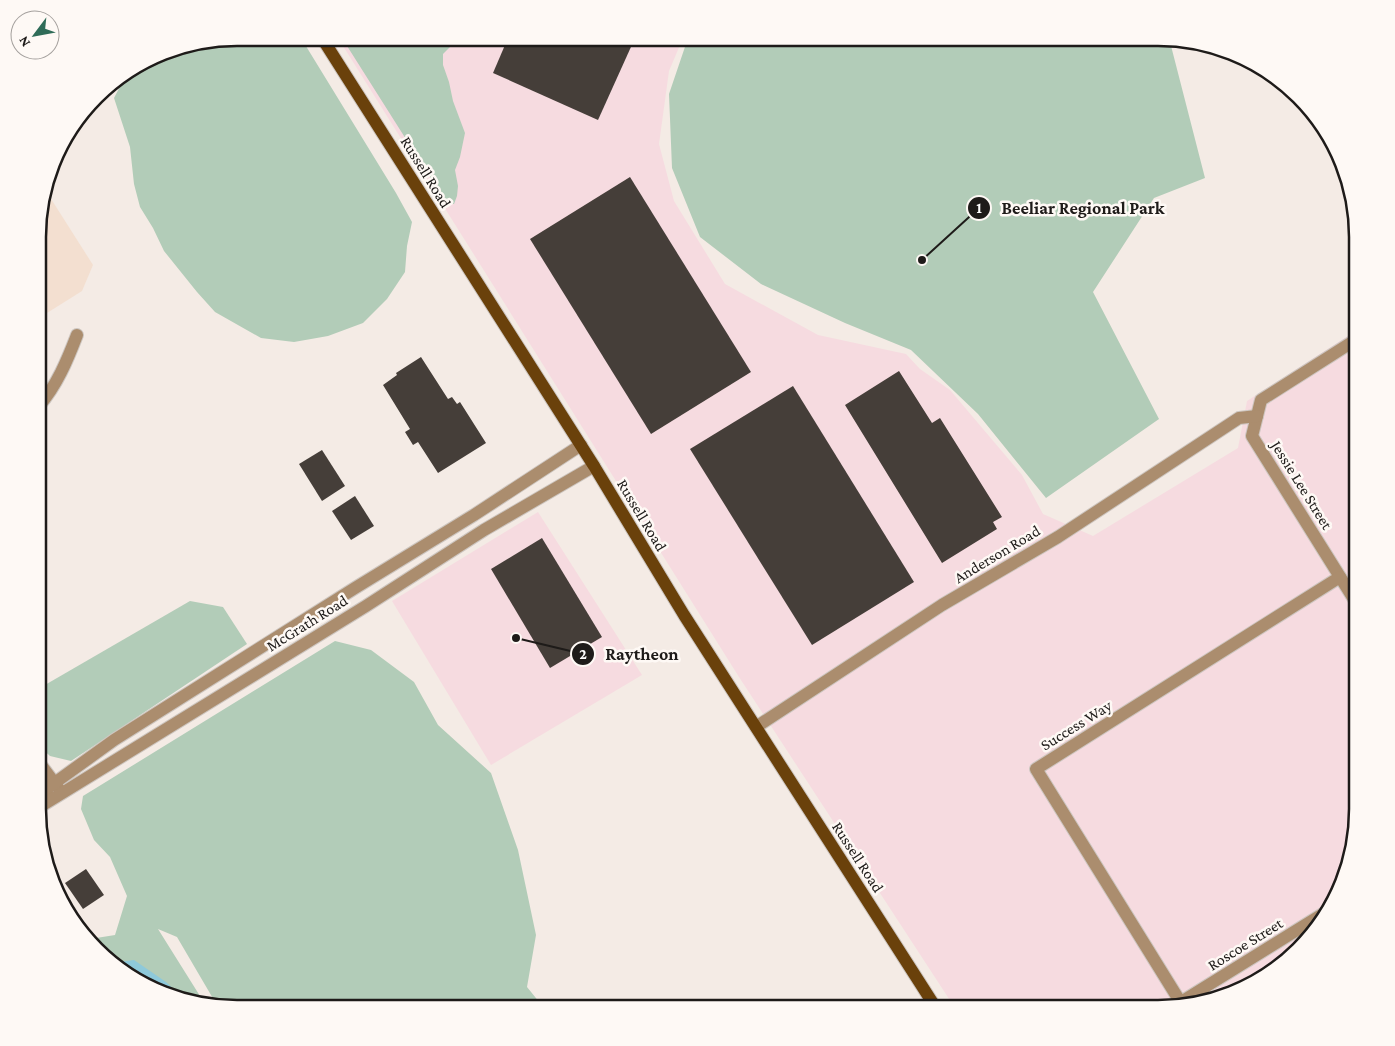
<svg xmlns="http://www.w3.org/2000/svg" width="1395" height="1046" viewBox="0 0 1395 1046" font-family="'Crimson Pro',serif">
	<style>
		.industrial { fill: #f6dbe0 }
		.education { fill: #f3dfd0 }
		.green { fill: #b2ccb8 }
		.water { fill: #8ec9da }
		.building { fill: #453e39 }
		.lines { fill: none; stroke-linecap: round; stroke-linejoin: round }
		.minor-casing { stroke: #cdc6c0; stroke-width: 14 }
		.primary-casing { stroke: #cdc6c0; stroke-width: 14 }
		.minor { stroke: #ab8d6e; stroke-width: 12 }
		.primary { stroke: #6a410b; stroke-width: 12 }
		.labels { text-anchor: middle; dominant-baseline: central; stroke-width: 5; stroke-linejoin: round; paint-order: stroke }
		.street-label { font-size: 16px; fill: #1e1b19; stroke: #fef9f5 }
		.rim { fill: none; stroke: #1e1b19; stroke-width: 2.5 }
		.leader { fill: none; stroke: #1e1b19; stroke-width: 2 }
		.callout-dot { fill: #1e1b19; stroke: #fef9f5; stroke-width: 2 }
		.mark-label { font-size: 15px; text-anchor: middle; font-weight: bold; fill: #fff }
		.callout-label { font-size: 18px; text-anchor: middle; font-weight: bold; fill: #1e1b19; stroke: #fef9f5; stroke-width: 5; stroke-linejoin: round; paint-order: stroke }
	</style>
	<rect width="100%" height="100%" fill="#f4ebe5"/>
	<!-- industrial -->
	<g class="industrial">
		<polygon points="338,38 683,38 669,71 659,144 674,201 725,284 818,335 906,354 920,369 950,390 1022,475 1043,514 1093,536 1238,448 1247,401 1357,330 1357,822 1342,886 1308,940 1246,988 1158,1008 955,1008 739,677"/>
		<polygon points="538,512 642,675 491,765 392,601"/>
	</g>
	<!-- education -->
	<polygon class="education" points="46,191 93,265 82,291 39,318 39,211"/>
	<!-- green -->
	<g class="green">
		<polygon points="237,38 301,38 396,193 412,222 407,246 405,272 387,299 363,323 328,336 294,342 261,338 215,312 197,292 164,251 153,228 140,207 134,184 130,147 114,98 126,75 173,48"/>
		<path d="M342,38C354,38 369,41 380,38H459L443,54V65L449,82L453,101L465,133L460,157L455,170L458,186L457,196L454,204H447Z"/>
		<polygon points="688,38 1169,38 1205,178 1154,198 1093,292 1159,419 1046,498 978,414 911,350 845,323 761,284 700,237 672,168 669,94"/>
		<polygon points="190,601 223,607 247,644 71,761 50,756 38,745 38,689"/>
		<polygon points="335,641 371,650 414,682 438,725 491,773 518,850 536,935 527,987 544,1008 224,1008 218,1007 177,937 158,929 205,1004 161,993 106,959 90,939 115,935 127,896 110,857 94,840 81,809 83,796"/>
		<polygon points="1309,939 1246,988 1223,993"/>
	</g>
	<!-- water -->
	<polygon class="water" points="134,960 166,982 184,999 161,993 112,963"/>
	<!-- building -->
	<g class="building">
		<polygon points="508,38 635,38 598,120 493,73"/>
		<polygon points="630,177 751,372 651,434 530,239"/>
		<polygon points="421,357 448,399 452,397 457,404 460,402 486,443 438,473 418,442 413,445 405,432 410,429 383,385 397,375 396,373"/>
		<polygon points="899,371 932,423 940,418 1002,517 993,522 997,529 942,563 845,405"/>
		<polygon points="793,386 914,582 812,645 690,449"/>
		<polygon points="322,450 345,486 322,501 299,464"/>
		<polygon points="355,496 374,526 351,540 332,511"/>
		<polygon points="542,538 602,637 550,668 491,569"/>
		<polygon points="86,869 104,895 83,909 65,883"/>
	</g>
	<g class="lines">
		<defs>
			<g id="minor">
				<path d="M39,406C57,385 67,361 77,335"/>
				<polyline points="1357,604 1252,436 1261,400 1357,339"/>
				<polyline points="756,727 942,605 1058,537 1239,418 1257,416"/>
				<polyline points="38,761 59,789"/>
				<polyline points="38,780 50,798"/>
				<polyline points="38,795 114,740 355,588 474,515 581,445"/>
				<polyline points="38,808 366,606 484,530 594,466"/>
				<polyline points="1181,1002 1326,912"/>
				<polyline points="1181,1003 1036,769 1340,577"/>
			</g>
			<polyline id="primary" points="322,38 594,466 684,615 936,1008"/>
		</defs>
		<!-- minor casing -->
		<use href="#minor" class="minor-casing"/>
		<!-- primary casing -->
		<use href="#primary" class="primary-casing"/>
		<!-- minor -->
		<use href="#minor" class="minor"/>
		<!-- primary -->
		<use href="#primary" class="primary"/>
	</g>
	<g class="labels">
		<!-- street labels -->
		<g class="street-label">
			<text transform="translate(426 172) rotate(58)">Russell Road</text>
			<text transform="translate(1302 485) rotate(58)">Jessie Lee Street</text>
			<text transform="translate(642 515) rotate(59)">Russell Road</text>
			<text transform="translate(997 554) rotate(-31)">Anderson Road</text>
			<text transform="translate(307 623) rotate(-32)">McGrath Road</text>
			<text transform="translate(1076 725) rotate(-32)">Success Way</text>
			<text transform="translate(858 857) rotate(57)">Russell Road</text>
			<text transform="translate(1245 944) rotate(-32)">Roscoe Street</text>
		</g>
	</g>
	<!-- crop -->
	<path d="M0 0H1395V1046H0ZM237 46H1158A191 191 0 0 1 1349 237V809A191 191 0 0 1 1158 1000H237A191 191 0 0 1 46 809V237A191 191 0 0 1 237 46Z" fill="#fef9f5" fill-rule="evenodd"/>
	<path class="rim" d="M237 46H1158A191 191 0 0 1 1349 237V809A191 191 0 0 1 1158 1000H237A191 191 0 0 1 46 809V237A191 191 0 0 1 237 46Z"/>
	<!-- callouts -->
	<path class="leader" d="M922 260L979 208M516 638L583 654"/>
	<g class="callout-dot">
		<circle cx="922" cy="260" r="5"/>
		<circle cx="516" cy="638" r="5"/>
		<circle cx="979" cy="208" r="12"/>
		<circle cx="583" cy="654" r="12"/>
	</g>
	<g class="mark-label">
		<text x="979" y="213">1</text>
		<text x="583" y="659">2</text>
	</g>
	<g class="callout-label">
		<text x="1083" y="214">Beeliar Regional Park</text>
		<text x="642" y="660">Raytheon</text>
	</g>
	<!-- north arrow -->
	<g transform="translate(35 35) rotate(238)"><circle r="24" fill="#fef9f5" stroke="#a4a09d"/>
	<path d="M0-4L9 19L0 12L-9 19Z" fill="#2f6c58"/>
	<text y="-8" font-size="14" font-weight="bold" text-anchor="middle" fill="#1e1b19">N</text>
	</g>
</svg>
